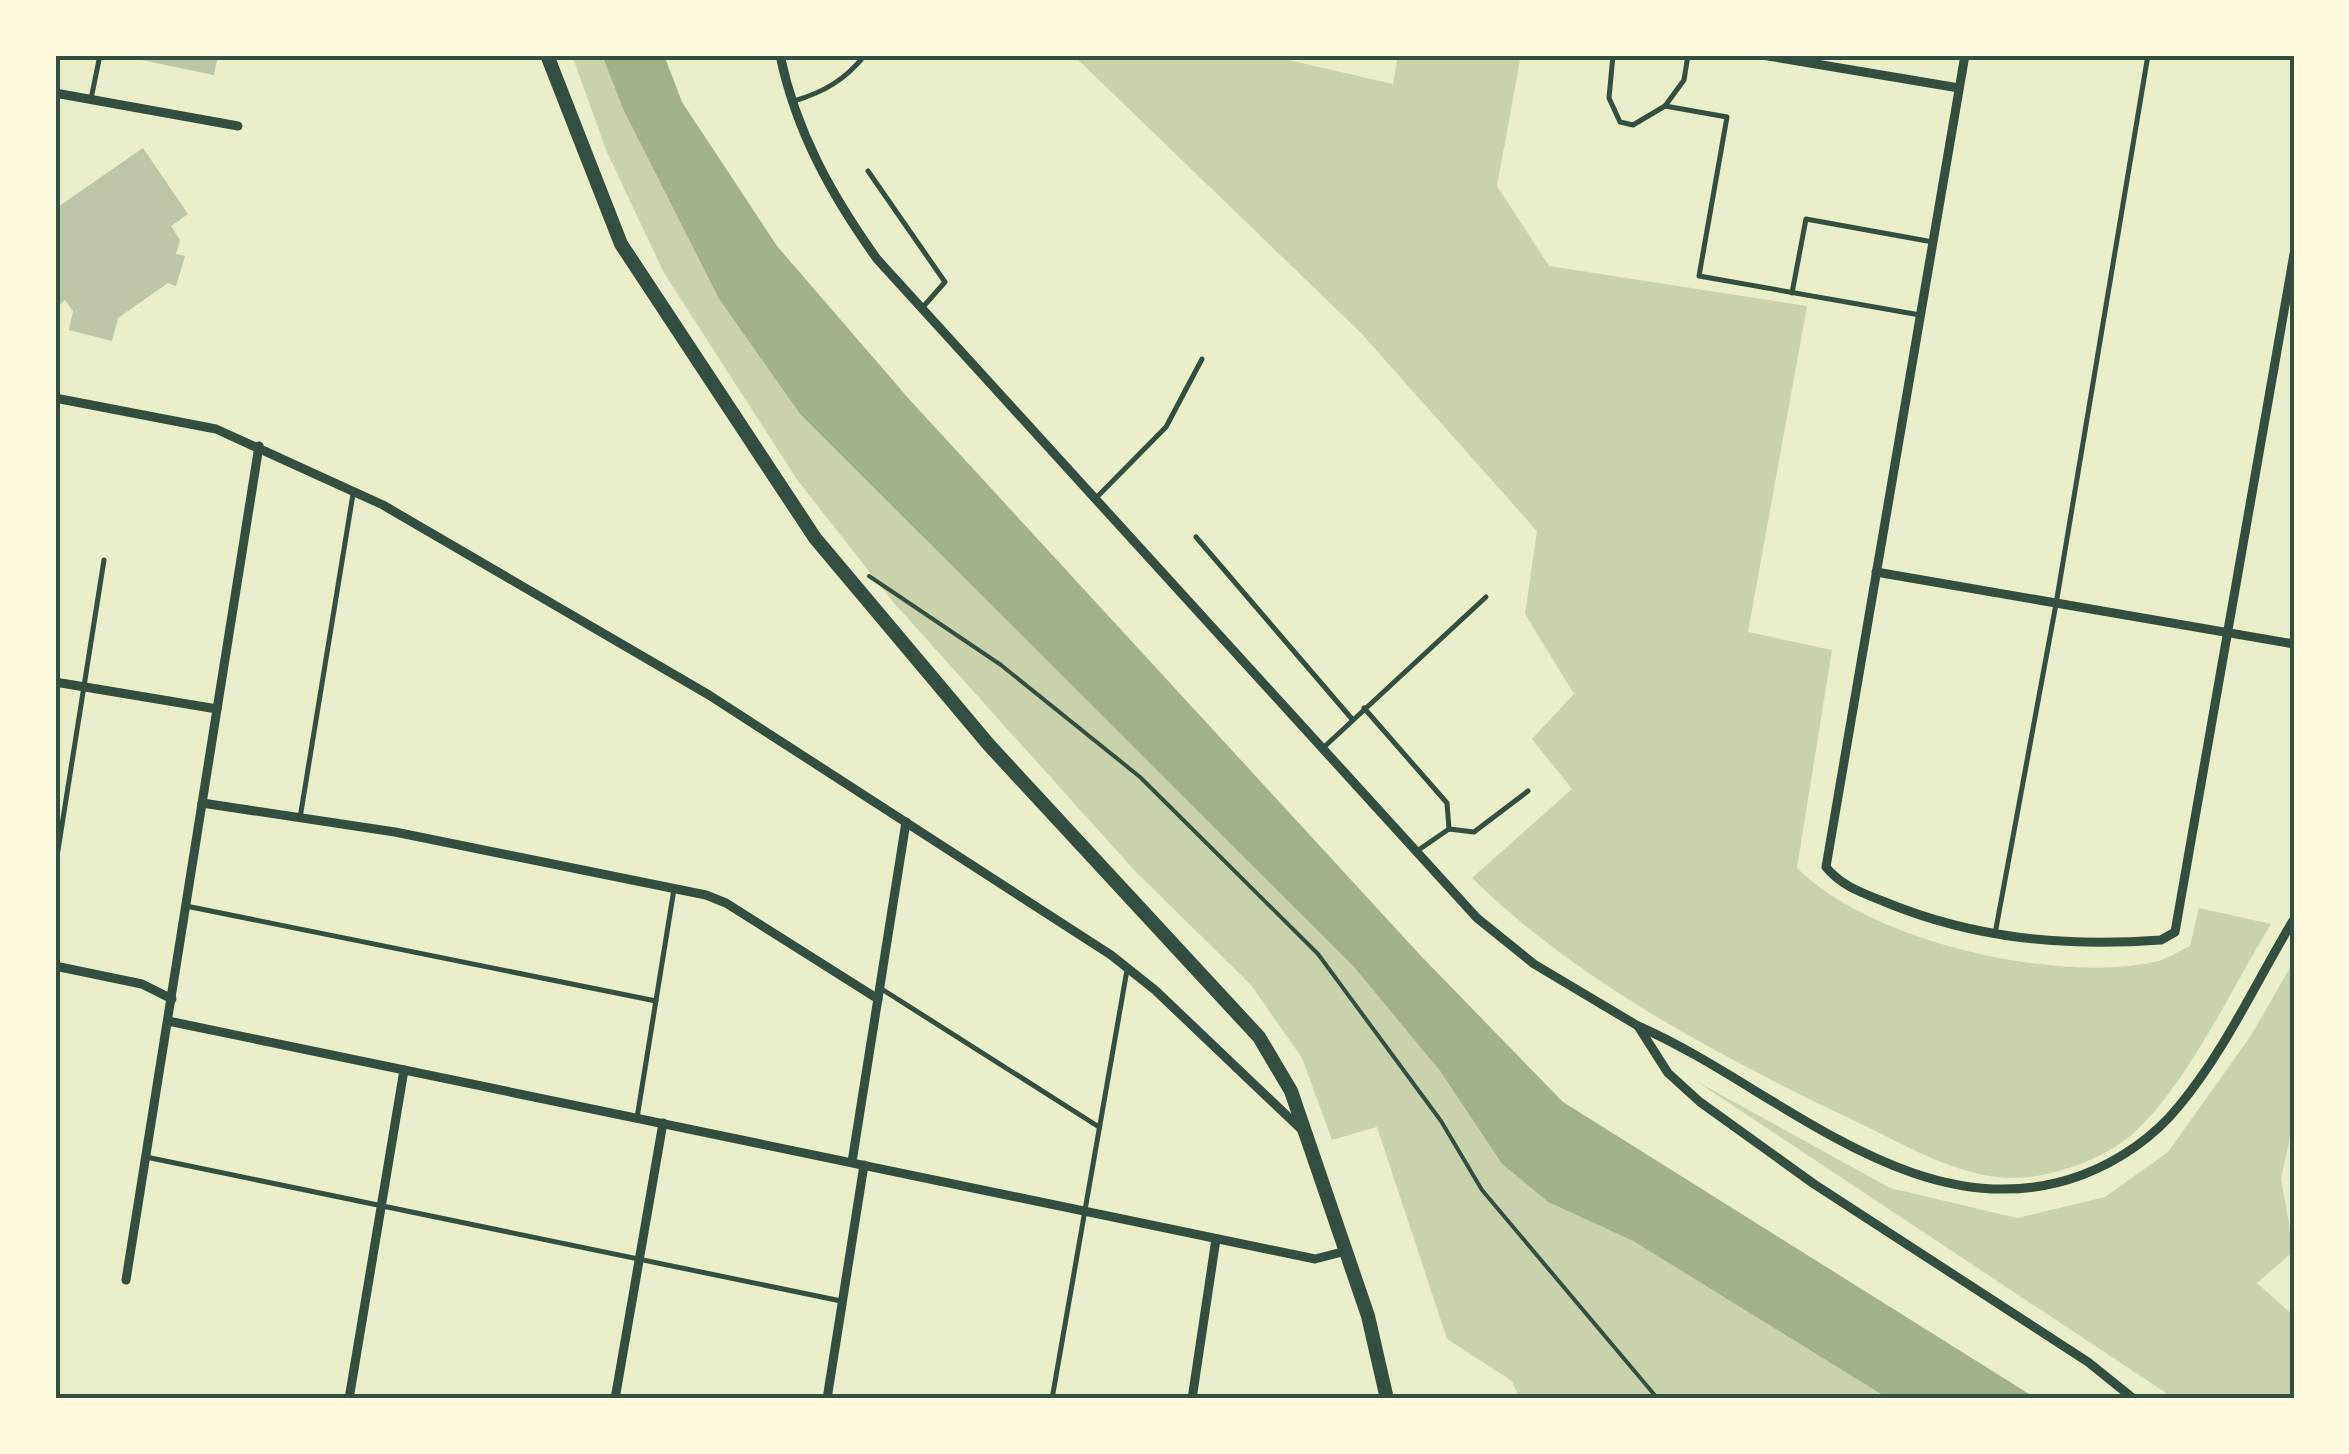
<svg xmlns="http://www.w3.org/2000/svg" width="2349" height="1454" viewBox="0 0 2349 1454" font-family="Cabin,sans-serif">
	<style>
		.green { fill: #cad2ad }
		.water { fill: #a3b18a }
		.building { fill: #bcc5a7 }
		.lines { fill: none; stroke-linecap: round; stroke-linejoin: round }
		.path { stroke: #344e41; stroke-width: 4 }
		.service { stroke: #344e41; stroke-width: 5 }
		.minor { stroke: #344e41; stroke-width: 9 }
		.primary { stroke: #344e41; stroke-width: 14 }
		.neatline { fill: none; stroke: #344e41; stroke-width: 4 }
	</style>
	<rect width="100%" height="100%" fill="#e9edc9"/>
	<!-- green -->
	<g class="green">
		<polygon points="572,55 602,55 623,109 719,299 800,414 1354,967 1440,1071 1502,1164 1548,1202 1633,1241 1889,1399 1520,1399 1512,1381 1447,1339 1377,1127 1332,1140 1302,1058 1251,985 1135,871 894,603 798,481 664,273 606,150"/>
		<path d="M1073,55H1267L1393,84L1398,55H1521L1497,186L1549,266L1807,306L1748,632L1832,650L1797,868C1871,942 2054,983 2155,962C2167,959 2179,951 2190,946L2199,908L2271,924C2233,986 2184,1091 2129,1137C2099,1161 2048,1179 2009,1178C1957,1176 1907,1146 1861,1124C1724,1058 1581,985 1472,878L1572,789L1532,739L1574,694L1525,614L1537,531L1361,333Z"/>
		<polygon points="2294,961 2294,1119 2281,1179 2294,1251 2257,1283 2294,1316 2294,1399 2175,1399 1696,1081 1890,1188 2017,1218 2105,1197 2168,1152 2250,1037"/>
	</g>
	<!-- water -->
	<polygon class="water" points="602,55 664,55 682,102 777,246 909,399 1421,956 1563,1102 2037,1399 1889,1399 1633,1241 1548,1202 1502,1164 1440,1071 1354,967 800,414 719,299 623,109"/>
	<!-- building -->
	<g class="building">
		<polygon points="138,55 218,55 214,75 137,59"/>
		<polygon points="143,148 188,214 171,226 180,240 176,254 185,256 176,286 168,283 118,318 112,341 69,330 73,311 65,300 55,309 55,209"/>
	</g>
	<g class="lines">
		<!-- path -->
		<polyline class="path" points="869,576 1001,665 1140,777 1318,954 1441,1121 1482,1190 1658,1399"/>
		<!-- service -->
		<g class="service">
			<polyline points="1613,55 1609,98 1620,122 1633,125 1665,106"/>
			<polyline points="1688,55 1684,80 1665,106 1727,117 1699,276 1920,315"/>
			<polyline points="91,99 100,55"/>
			<path d="M794,101C824,92 845,80 865,55"/>
			<polyline points="868,171 945,282 923,307"/>
			<polyline points="1792,293 1806,219 1933,242"/>
			<polyline points="1096,498 1166,427 1202,359"/>
			<polyline points="1196,537 1352,719"/>
			<polyline points="1364,708 1447,803 1449,829 1417,851"/>
			<polyline points="1323,748 1486,597"/>
			<polyline points="300,818 353,494"/>
			<polyline points="1449,829 1474,832 1528,791"/>
			<polyline points="55,869 104,560"/>
			<polyline points="186,906 656,1001"/>
			<polyline points="1995,934 2056,604 2148,55"/>
			<polyline points="880,988 1099,1127"/>
			<polyline points="637,1118 674,889"/>
			<polyline points="146,1157 841,1301"/>
			<polyline points="1052,1399 1127,970"/>
		</g>
		<!-- minor -->
		<g class="minor">
			<path d="M780,55C796,132 832,196 877,259L1477,918L1534,964L1638,1026L1668,1073L1700,1102L1814,1184L2088,1362L2134,1399"/>
			<polyline points="1762,55 1959,88"/>
			<path d="M1965,55L1826,867C1841,886 1863,893 1885,902C1975,939 2065,947 2161,940L2175,932L2294,254"/>
			<polyline points="55,93 238,126"/>
			<polyline points="55,398 216,429 383,505 709,695 1111,955 1155,990 1302,1130"/>
			<polyline points="1876,572 2294,644"/>
			<polyline points="55,682 217,709"/>
			<polyline points="202,803 395,832 706,895 726,903 878,999"/>
			<polyline points="55,966 142,984 172,999"/>
			<polyline points="168,1021 1315,1259 1346,1251"/>
			<path d="M1638,1026C1776,1086 1919,1236 2082,1175C2119,1161 2154,1137 2179,1106C2225,1051 2257,980 2294,919"/>
			<polyline points="852,1162 906,822"/>
			<polyline points="126,1280 259,446"/>
			<polyline points="349,1399 404,1070"/>
			<polyline points="615,1399 663,1123"/>
			<polyline points="827,1399 864,1165"/>
			<polyline points="1192,1399 1216,1239"/>
		</g>
		<!-- primary -->
		<polyline class="primary" points="547,55 621,244 815,538 989,745 1259,1037 1291,1091 1368,1316 1387,1399"/>
	</g>
	<!-- border -->
	<rect width="2349" height="1454" fill="none" stroke="#fefae0" stroke-width="115"/>
	<rect x="58" y="58" width="2234" height="1338" class="neatline"/>
</svg>
